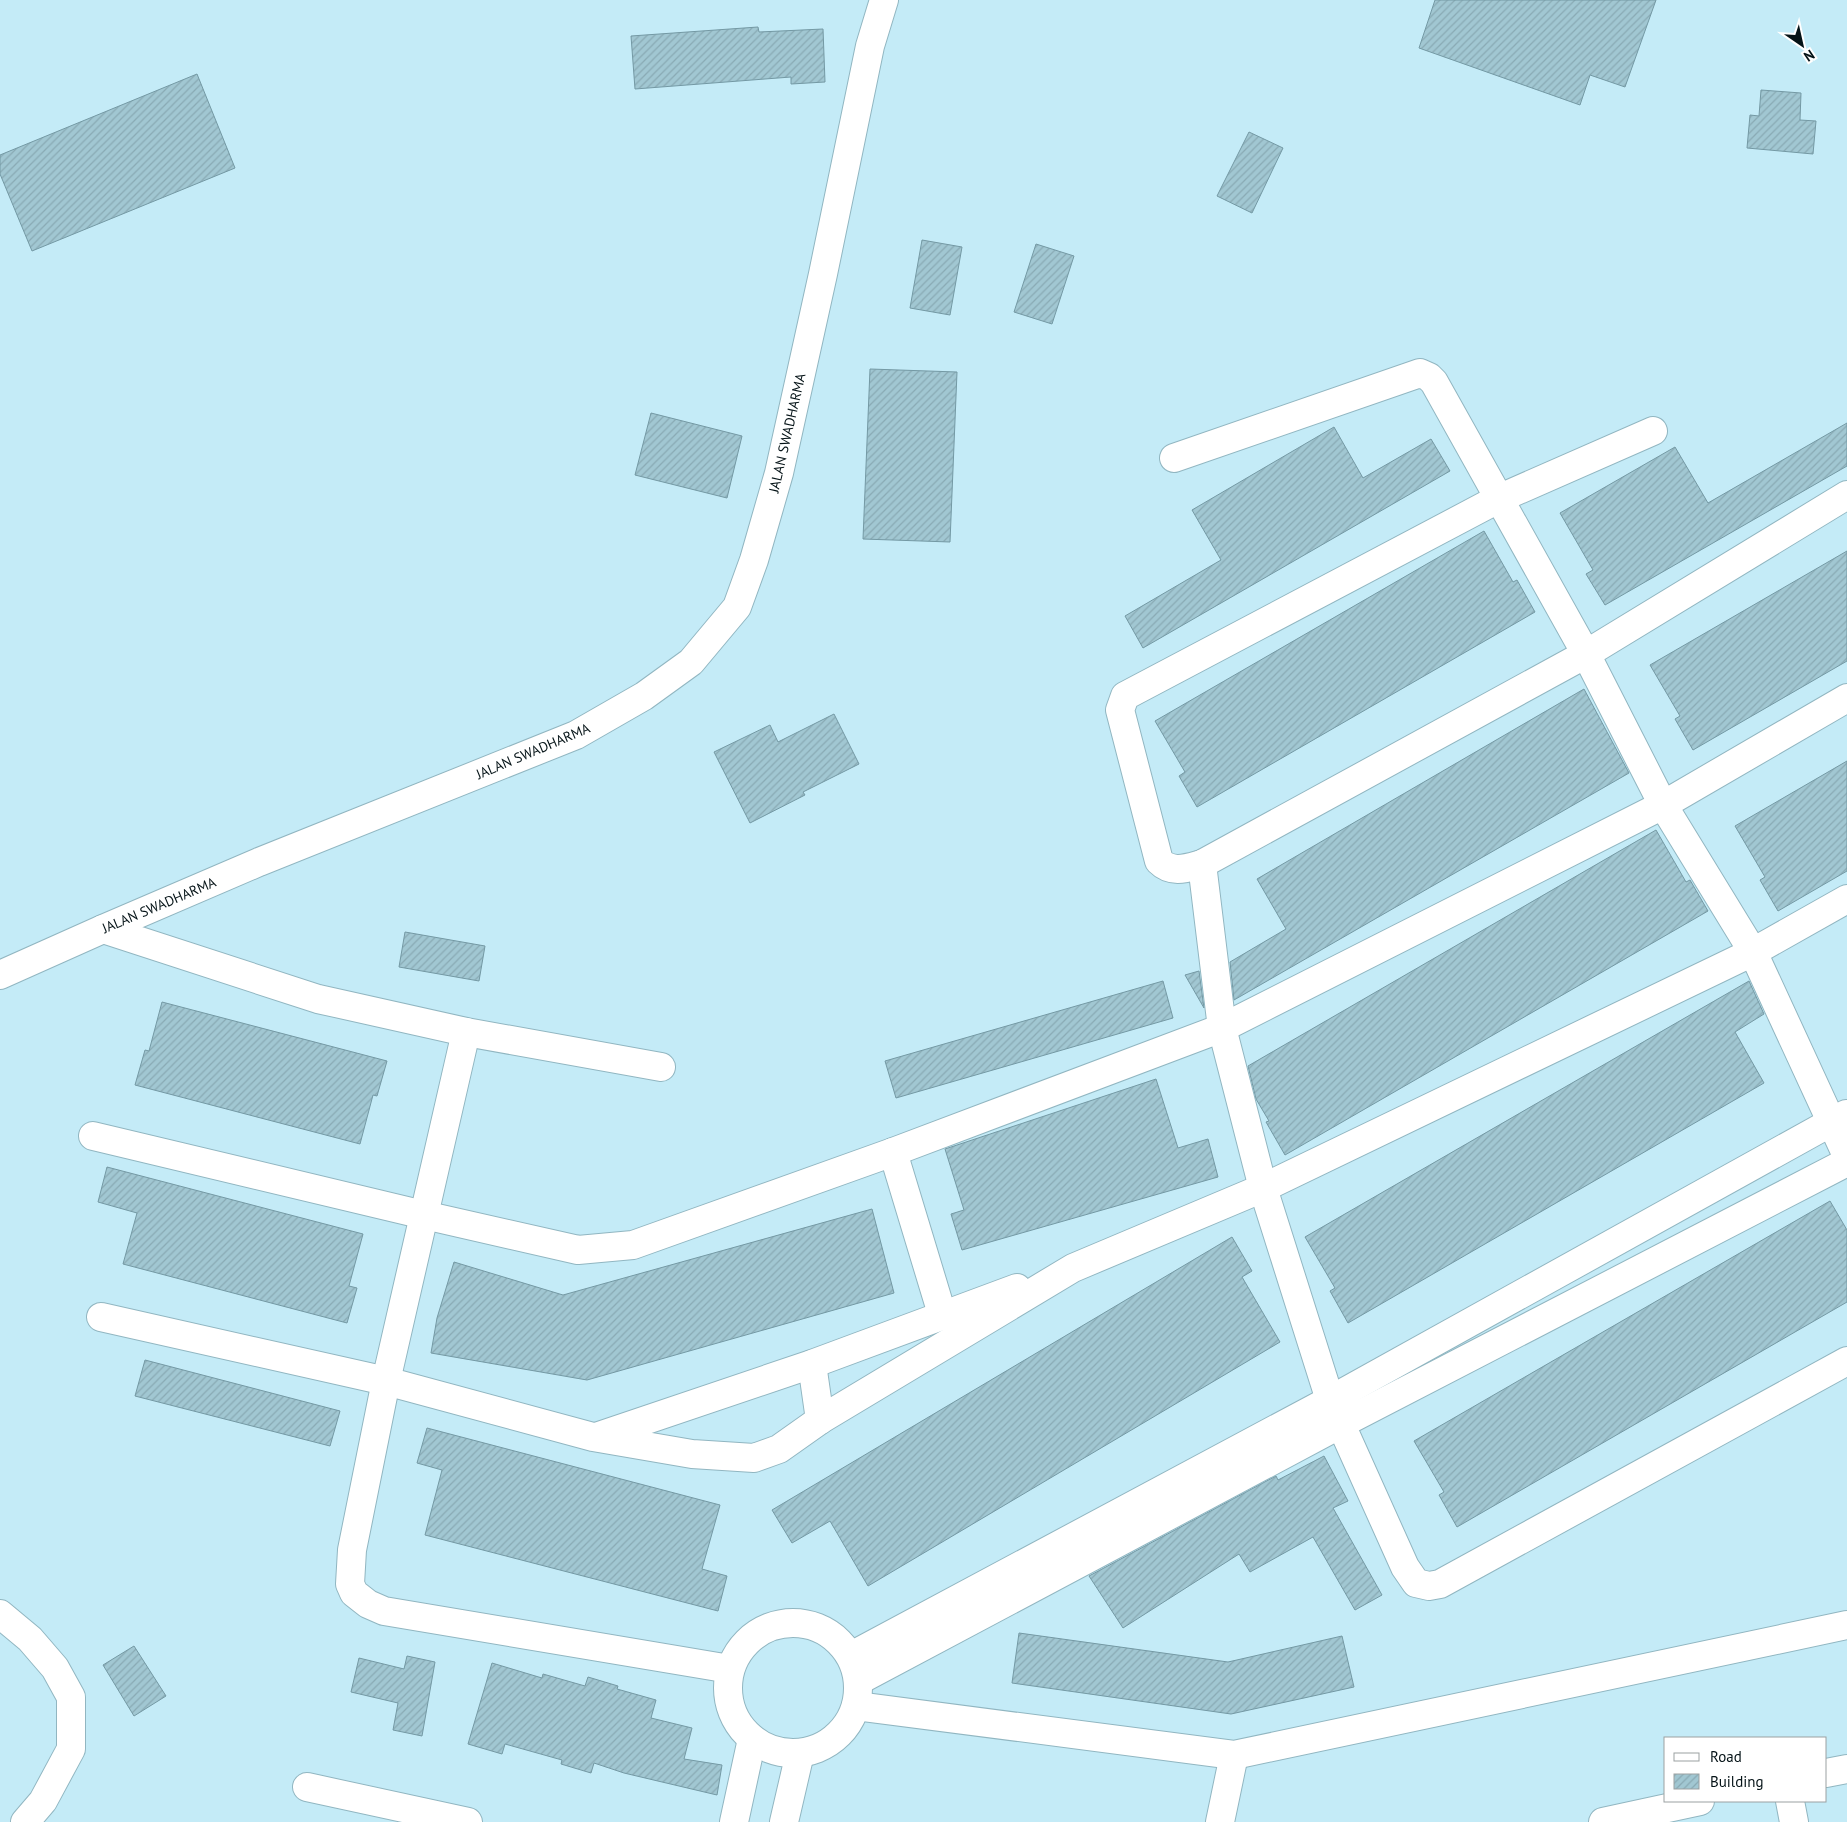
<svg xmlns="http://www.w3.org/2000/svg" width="1847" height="1822" viewBox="0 0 1847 1822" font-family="'PT Sans',sans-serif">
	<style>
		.building { fill: url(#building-hatch); stroke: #7499a4 }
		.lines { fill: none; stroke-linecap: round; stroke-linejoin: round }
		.minor-casing { stroke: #91b6c1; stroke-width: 30 }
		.minor { stroke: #fff; stroke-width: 28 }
		.labels { text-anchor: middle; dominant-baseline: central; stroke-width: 5; stroke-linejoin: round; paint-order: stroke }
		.street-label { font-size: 14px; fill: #051317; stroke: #fff }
	</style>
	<defs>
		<pattern id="building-hatch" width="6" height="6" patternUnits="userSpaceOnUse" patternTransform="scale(1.25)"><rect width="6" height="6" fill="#a1c7d2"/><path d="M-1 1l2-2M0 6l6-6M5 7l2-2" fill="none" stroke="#89aab4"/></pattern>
	</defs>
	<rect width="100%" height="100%" fill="#c4ebf7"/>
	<!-- building -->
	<g class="building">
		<polygon points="1435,0 1656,0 1625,87 1590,75 1580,105 1419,48"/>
		<polygon points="758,27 759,32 823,29 825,82 791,84 791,77 635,89 631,36"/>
		<polygon points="197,74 235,168 32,251 0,174 0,155"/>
		<polygon points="1761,90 1801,93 1800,120 1816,121 1813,154 1747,148 1750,115 1759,116"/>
		<polygon points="1249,132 1283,148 1252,213 1217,196"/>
		<polygon points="922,240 962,247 950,315 910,308"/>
		<polygon points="1036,244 1074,256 1052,324 1014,312"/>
		<polygon points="870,369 957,372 950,542 863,539"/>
		<polygon points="651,413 742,436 727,498 635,475"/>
		<polygon points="1847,423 1847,466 1605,605 1586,574 1593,570 1560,513 1675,447 1708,503"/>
		<polygon points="1334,427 1363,478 1431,439 1450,471 1143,648 1125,616 1221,560 1192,510"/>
		<polygon points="1484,531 1513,582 1517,580 1535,612 1197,807 1179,776 1185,772 1155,721"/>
		<polygon points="1847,551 1847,661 1693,750 1675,719 1680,716 1650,665"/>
		<polygon points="1584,689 1629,773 1234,1000 1230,962 1286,929 1257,879"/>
		<polygon points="834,714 859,764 803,792 805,795 750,823 714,752 770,725 778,742"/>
		<polygon points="1847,761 1847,871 1778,911 1760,880 1765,877 1735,826"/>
		<polygon points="1656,830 1686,882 1690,880 1708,911 1285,1155 1266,1122 1269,1121 1256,1099 1248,1066"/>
		<polygon points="405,932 485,946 479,981 399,967"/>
		<polygon points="1199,971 1204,1008 1185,975"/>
		<polygon points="1163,981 1173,1018 896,1098 885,1061"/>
		<polygon points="1749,981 1764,1014 1735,1032 1764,1083 1348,1323 1330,1291 1335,1288 1305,1237"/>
		<polygon points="162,1002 387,1061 377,1096 373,1095 360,1144 135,1085 145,1050 149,1051"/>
		<polygon points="1156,1079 1178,1148 1208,1139 1218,1177 962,1250 951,1214 964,1210 945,1149"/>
		<polygon points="107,1167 363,1234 349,1286 357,1288 347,1323 123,1264 137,1213 98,1202"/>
		<polygon points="1830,1201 1847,1230 1847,1302 1457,1527 1439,1495 1444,1492 1414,1441"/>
		<polygon points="872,1209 894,1293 587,1380 431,1353 437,1318 454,1262 563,1295"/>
		<polygon points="1232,1237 1252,1271 1242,1277 1280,1342 868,1586 830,1521 792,1543 772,1510"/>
		<polygon points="145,1360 340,1411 330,1446 135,1396"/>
		<polygon points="427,1428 720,1505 702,1569 727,1576 718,1611 425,1535 442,1470 417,1463"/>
		<polygon points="1324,1456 1348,1501 1333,1508 1382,1595 1355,1610 1313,1537 1250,1572 1239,1554 1123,1628 1089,1576 1276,1476 1278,1480"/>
		<polygon points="1019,1633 1228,1662 1342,1636 1354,1687 1231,1714 1012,1683"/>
		<polygon points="134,1646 166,1696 134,1716 103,1665"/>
		<polygon points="407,1656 435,1662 422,1736 393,1730 398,1703 351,1692 359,1658 404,1669"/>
		<polygon points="492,1663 542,1678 543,1674 585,1686 588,1677 618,1686 617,1689 656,1700 651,1718 692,1728 684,1759 722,1765 717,1795 624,1773 594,1763 591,1773 561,1764 562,1760 505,1744 502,1754 468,1744"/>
	</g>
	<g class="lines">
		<defs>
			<g id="minor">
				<path d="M1653,431L1498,499L1125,696L1120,710L1159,861C1172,874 1187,868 1202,864L1586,654L1847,495"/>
				<polyline points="1174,458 1420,373 1429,377 1434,382 1586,654 1663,805 1753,952 1847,1156"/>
				<polyline points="1202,864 1222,1028 1263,1188 1330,1400 1405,1567 1416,1583 1429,1586 1440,1584 1847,1361"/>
				<polyline points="103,929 318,999 466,1032 661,1067"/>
				<polyline points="0,975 103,929 259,862 576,735 644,696 691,662 737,607 754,560 779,473 823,274 870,46 884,0"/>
				<polyline points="466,1032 386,1381 352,1550 350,1584 354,1593 368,1604 384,1611 730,1669"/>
				<polyline points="93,1136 424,1215 578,1250 633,1245 893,1152 1222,1028 1663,805 1847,698"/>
				<polyline points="893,1152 942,1314"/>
				<polyline points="101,1317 386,1381 593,1437 692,1454 754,1458 779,1449 820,1420 1073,1268 1263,1188 1753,952 1847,899"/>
				<polyline points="812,1364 820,1420"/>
				<polyline points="596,1437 812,1364 1017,1288"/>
				<polyline points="0,1614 30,1639 55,1668 71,1697 71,1749 43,1801 25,1822"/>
				<circle cx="793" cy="1688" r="65"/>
				<polyline points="851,1656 1330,1400 1846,1114"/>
				<polyline points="858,1681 1341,1424 1847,1162"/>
				<polyline points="856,1706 1234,1755 1847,1625"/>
				<polyline points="1826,1773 1847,1769"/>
				<polyline points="307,1787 468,1822"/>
				<polyline points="1790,1801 1794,1822"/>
				<polyline points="734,1822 752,1739"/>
				<polyline points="784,1822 800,1753"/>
				<polyline points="1220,1822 1234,1755"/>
				<polyline points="1603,1822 1700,1801"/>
			</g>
		</defs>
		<!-- minor casing -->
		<use href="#minor" class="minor-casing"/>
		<!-- minor -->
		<use href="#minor" class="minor"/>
	</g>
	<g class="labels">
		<!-- street labels -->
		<g class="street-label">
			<text transform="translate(787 433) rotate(-77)">JALAN SWADHARMA</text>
			<text transform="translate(533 751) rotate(-23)">JALAN SWADHARMA</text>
			<text transform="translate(159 905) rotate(-23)">JALAN SWADHARMA</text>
		</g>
	</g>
	<!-- legend -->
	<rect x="1664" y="1737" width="162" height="65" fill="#ffffff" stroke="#9ba1a2"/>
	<rect x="1674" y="1753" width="25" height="8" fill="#ffffff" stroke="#9ba1a2"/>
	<text x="1710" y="1762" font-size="15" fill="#051317">Road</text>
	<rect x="1674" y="1774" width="25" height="15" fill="url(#building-hatch)" stroke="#9ba1a2"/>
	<text x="1710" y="1787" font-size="15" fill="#051317">Building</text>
	<!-- north arrow -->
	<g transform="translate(1802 45) rotate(146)" stroke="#ffffff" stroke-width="4" paint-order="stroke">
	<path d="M0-4L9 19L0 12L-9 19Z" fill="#051317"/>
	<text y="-8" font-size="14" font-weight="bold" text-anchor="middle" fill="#051317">N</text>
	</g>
</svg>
